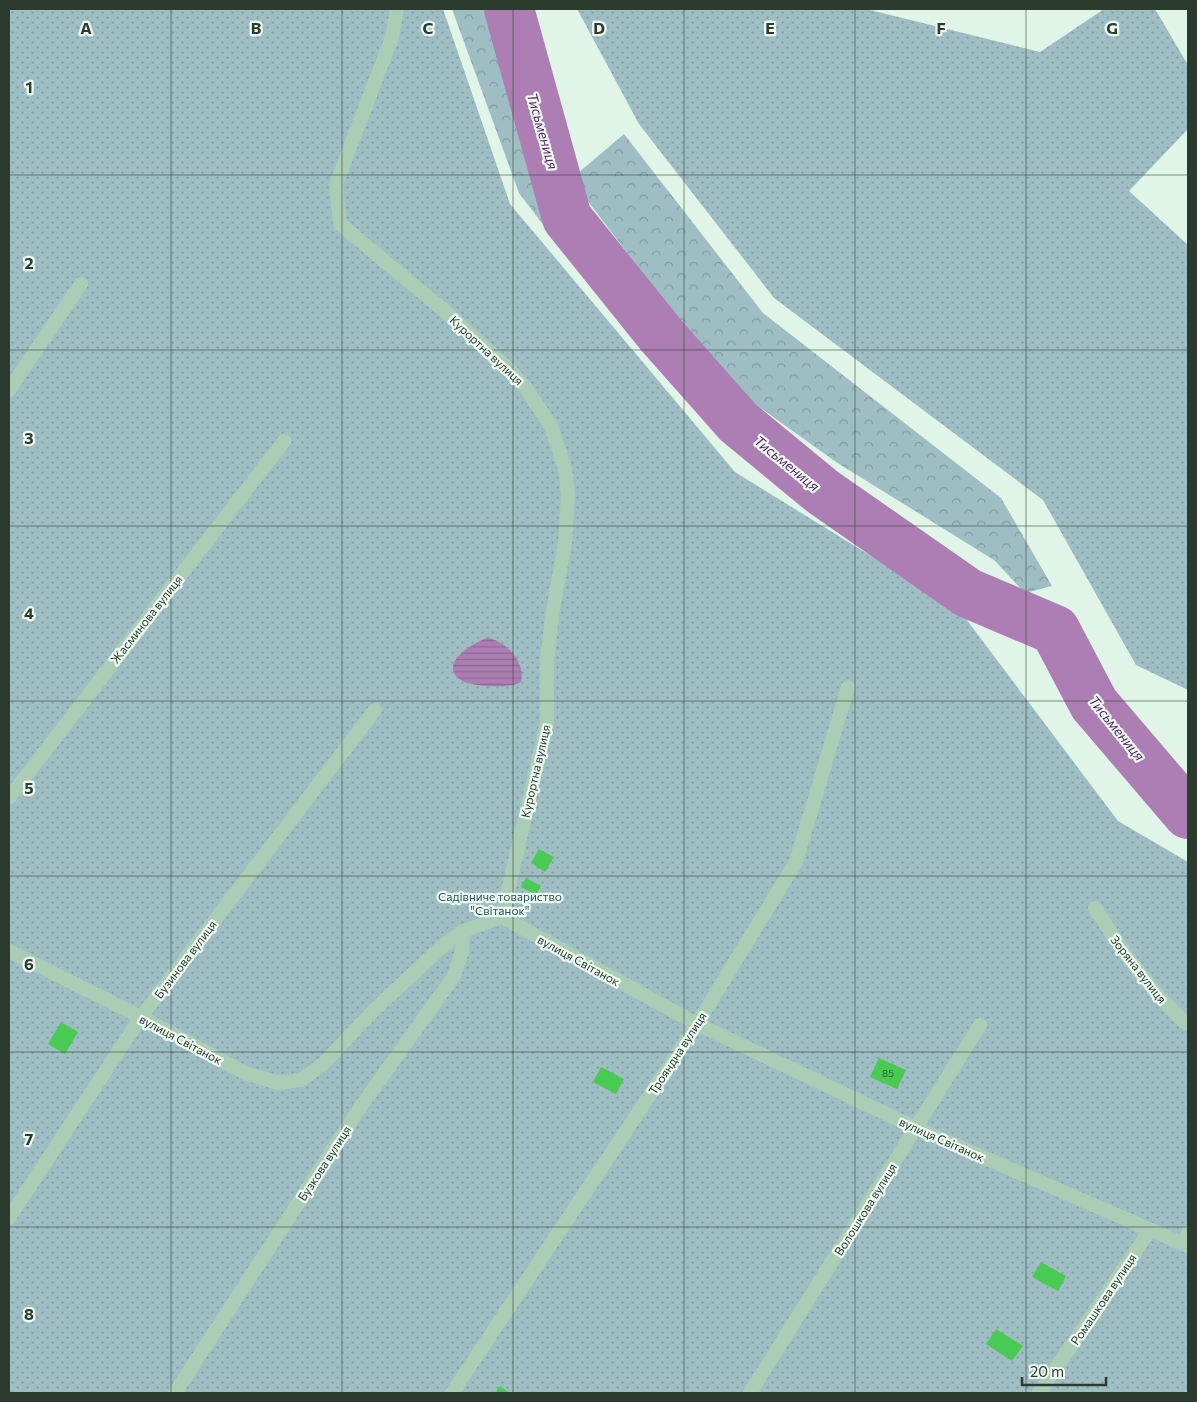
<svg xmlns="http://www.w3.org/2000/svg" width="1197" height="1402" viewBox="0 0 1197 1402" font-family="Commissioner,sans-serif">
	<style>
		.forest { fill: url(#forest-crowns) }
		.garden { fill: url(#garden-dots) }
		.water { fill: url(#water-rules) }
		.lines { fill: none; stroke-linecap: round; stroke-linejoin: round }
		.river { stroke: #ac7eb3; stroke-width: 50 }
		.building { fill: #49ca52 }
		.service { stroke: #abcdb5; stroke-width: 14 }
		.minor { stroke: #abcdb5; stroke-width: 14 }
		.grid { fill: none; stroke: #2b3b2d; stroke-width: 1; stroke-opacity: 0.55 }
		.labels { text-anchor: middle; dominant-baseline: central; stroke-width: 4.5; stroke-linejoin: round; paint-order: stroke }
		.number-label { font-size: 10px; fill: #325f36 }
		.street-label { font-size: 12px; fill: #2b3b2d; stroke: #eefbf3 }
		.park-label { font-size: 12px; fill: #2d525a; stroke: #eefbf3 }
		.water-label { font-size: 14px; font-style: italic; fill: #581e5f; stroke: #eefbf3 }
		.grid-label { font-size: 16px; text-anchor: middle; font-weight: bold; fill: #2b3b2d; stroke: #eefbf3; stroke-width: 4.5; stroke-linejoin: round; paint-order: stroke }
	</style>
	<defs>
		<pattern id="forest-crowns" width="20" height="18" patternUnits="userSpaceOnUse" patternTransform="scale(1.25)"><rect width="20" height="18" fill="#9fbec4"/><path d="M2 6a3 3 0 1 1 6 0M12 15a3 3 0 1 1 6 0" fill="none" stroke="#829ca0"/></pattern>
		<pattern id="garden-dots" width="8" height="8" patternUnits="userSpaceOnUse" patternTransform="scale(1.25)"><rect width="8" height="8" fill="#9fbec4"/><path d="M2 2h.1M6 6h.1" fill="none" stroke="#829ca0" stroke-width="1.8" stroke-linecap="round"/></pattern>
		<pattern id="water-rules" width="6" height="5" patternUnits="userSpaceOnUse" patternTransform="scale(1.25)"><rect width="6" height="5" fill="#ac7eb3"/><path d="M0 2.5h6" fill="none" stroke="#8c6892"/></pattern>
	</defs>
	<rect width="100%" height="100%" fill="#e0f4e7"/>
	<!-- forest -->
	<g class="forest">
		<polygon points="452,9 496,9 580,273 519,193"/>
		<polygon points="624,134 763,313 1001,498 1052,586 1025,593 994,560 836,462 727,384 571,179"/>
	</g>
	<!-- garden -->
	<g class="garden">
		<polygon points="9,9 443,9 510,204 735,472 960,611 1118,821 1188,862 1188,1389 1186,1393 9,1393"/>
		<polygon points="577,9 866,9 1040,52 1104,9 1155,9 1188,65 1188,129 1129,191 1188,245 1188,690 1136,665 1043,500 774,298 639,124"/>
	</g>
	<!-- water -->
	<path class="water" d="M487,638C506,640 526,663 521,682C512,689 471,687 461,680C437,664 473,643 487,638Z"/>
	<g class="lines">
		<!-- river -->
		<polyline class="river" points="509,9 567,218 661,335 738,422 823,492 968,593 1055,630 1094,704 1188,814"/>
	</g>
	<!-- building -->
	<g class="building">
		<polygon points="539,849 554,857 545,872 531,863"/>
		<polygon points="526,878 541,886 536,895 521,887"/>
		<polygon points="61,1022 78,1032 65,1054 48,1044"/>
		<polygon points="879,1058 906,1070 897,1089 870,1077"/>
		<polygon points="601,1067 624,1079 616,1094 593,1082"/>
		<polygon points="1041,1262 1066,1276 1058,1291 1032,1277"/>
		<polygon points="996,1329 1023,1346 1012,1361 986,1344"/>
		<polygon points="500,1386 509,1393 495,1393"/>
	</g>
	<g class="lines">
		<!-- service -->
		<g class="service">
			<polyline points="397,9 392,37 336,184 340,224 446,312 509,369 525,387 551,426 565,469 568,495 565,542 552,616 547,663 547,722 502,917"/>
			<polyline points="9,390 81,284"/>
			<polyline points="9,798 284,441"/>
			<path d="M1095,908C1122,950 1150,992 1188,1025"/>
			<polyline points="9,1218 141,1017 375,710"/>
			<polyline points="1185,1245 1188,1232"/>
			<polyline points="175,1393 361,1106 454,976 462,951 463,931"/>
			<polyline points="452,1393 697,1024 796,862 848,687"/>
			<polyline points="750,1393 980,1025"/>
			<polyline points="1039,1393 1150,1230"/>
		</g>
		<!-- minor -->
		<polyline class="minor" points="9,951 141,1017 245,1073 278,1083 301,1080 323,1064 374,1010 444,945 463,931 502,917 697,1024 916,1128 1188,1246"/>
	</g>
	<!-- grid -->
	<path class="grid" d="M171,9V1393M342,9V1393M513,9V1393M684,9V1393M855,9V1393M1026,9V1393M9,175H1188M9,350H1188M9,526H1188M9,701H1188M9,876H1188M9,1052H1188M9,1227H1188"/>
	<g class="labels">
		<!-- number labels -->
		<g class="number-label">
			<text x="888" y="1073">85</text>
		</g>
		<!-- street labels -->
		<g class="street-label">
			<text transform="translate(487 350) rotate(43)">Курортна вулиця</text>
			<text transform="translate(146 619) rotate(-52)">Жасминова вулиця</text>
			<text transform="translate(535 771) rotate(-77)">Курортна вулиця</text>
			<text transform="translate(185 959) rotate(-53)">Бузинова вулиця</text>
			<text transform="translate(579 960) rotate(29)">вулиця Світанок</text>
			<text transform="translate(1139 969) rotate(52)">Зоряна вулиця</text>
			<text transform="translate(181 1039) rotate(28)">вулиця Світанок</text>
			<text transform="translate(677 1053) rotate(-57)">Трояндна вулиця</text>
			<text transform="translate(942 1139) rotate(24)">вулиця Світанок</text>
			<text transform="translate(324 1163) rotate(-57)">Бузкова вулиця</text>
			<text transform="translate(865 1209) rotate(-58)">Волошкова вулиця</text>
			<text transform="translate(1103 1299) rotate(-56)">Ромашкова вулиця</text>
		</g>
		<!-- park labels -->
		<g class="park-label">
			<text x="500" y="896">Садівниче товариство<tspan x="500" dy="14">"Світанок"</tspan></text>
		</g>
		<!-- water labels -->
		<g class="water-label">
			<text transform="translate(543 131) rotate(74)">Тисьмениця</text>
			<text transform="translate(787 463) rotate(39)">Тисьмениця</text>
			<text transform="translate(1117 728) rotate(51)">Тисьмениця</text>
		</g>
	</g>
	<g class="grid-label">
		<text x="86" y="34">A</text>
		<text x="256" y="34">B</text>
		<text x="428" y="34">C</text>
		<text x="599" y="34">D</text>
		<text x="770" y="34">E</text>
		<text x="941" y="34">F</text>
		<text x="1112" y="34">G</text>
		<text x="29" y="93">1</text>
		<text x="29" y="269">2</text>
		<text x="29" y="444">3</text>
		<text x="29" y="619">4</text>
		<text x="29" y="794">5</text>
		<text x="29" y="970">6</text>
		<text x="29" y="1145">7</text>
		<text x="29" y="1320">8</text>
	</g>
	<!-- border -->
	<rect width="1197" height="1402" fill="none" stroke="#2b3b2d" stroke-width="20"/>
	<!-- scale -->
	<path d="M1022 1377v8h84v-8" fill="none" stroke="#2b3b2d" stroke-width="2.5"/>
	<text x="1030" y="1377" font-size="15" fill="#2b3b2d" stroke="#eefbf3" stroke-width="4" paint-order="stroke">20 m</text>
</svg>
